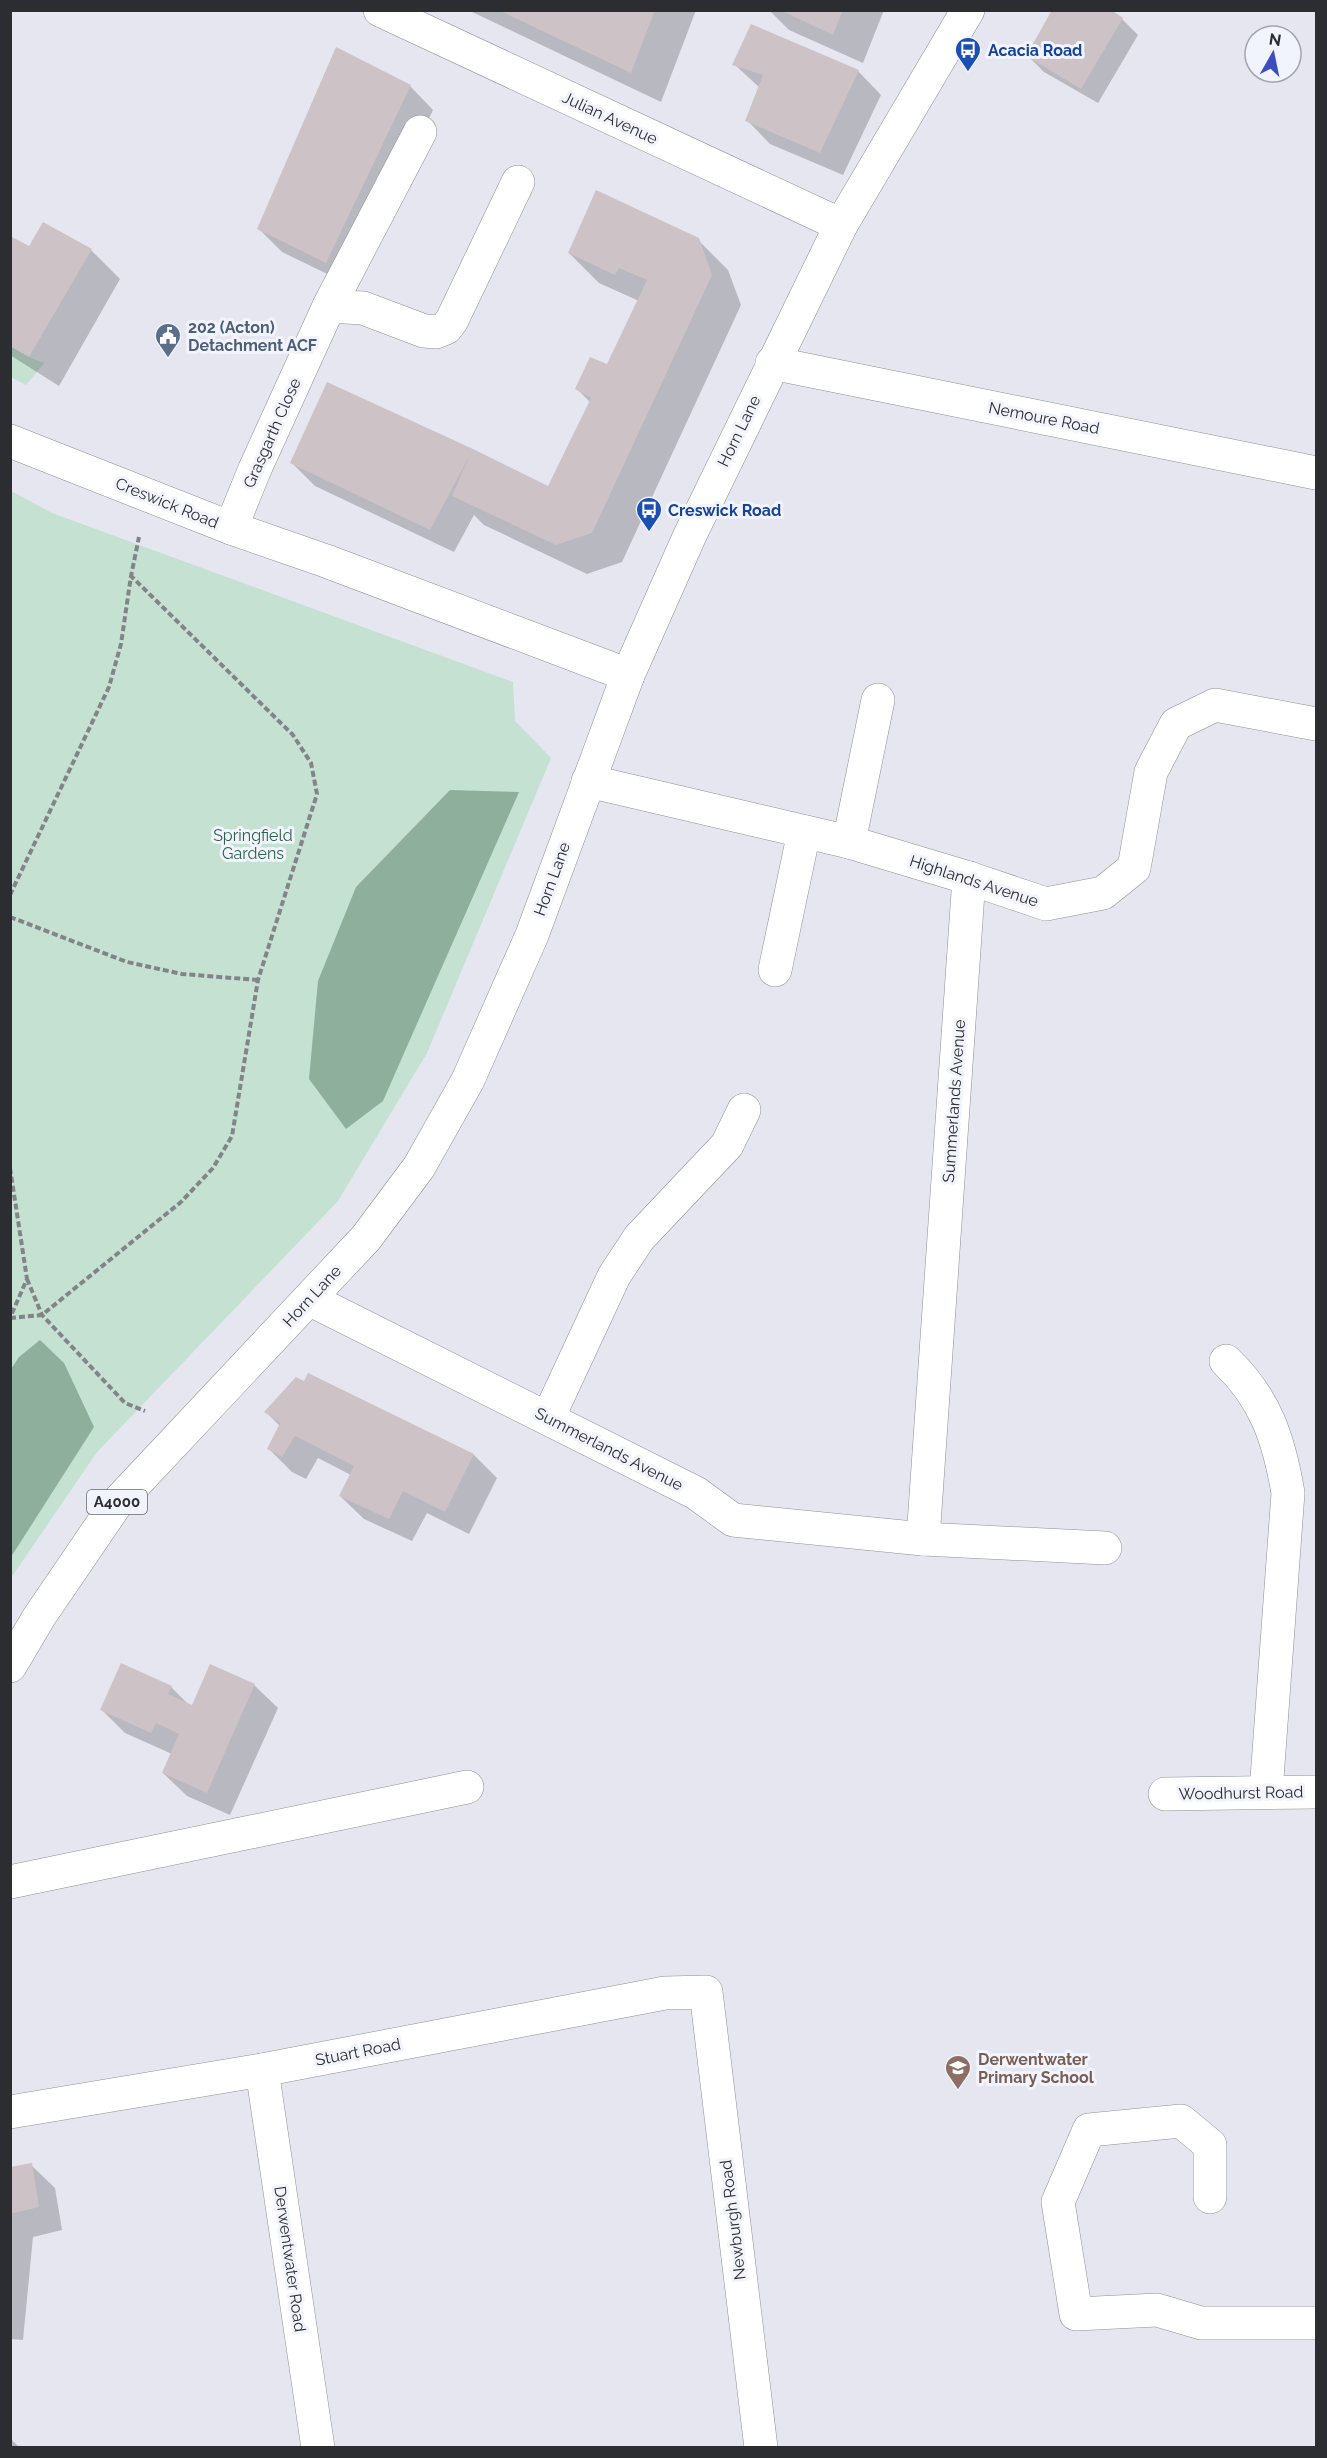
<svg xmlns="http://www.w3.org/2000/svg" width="1327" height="2458" viewBox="0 0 1327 2458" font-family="Raleway,sans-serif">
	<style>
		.green { fill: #c4e1d1 }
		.forest { fill: #8faf9d }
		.shadow { fill: #0003 }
		.building { fill: #cdc2c5 }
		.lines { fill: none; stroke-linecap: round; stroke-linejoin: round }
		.minor-casing { stroke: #8d8f98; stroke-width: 34 }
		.major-casing { stroke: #8d8f98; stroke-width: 34 }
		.path { stroke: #83848a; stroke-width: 4; stroke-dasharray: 6 3; stroke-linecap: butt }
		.minor { stroke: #fff; stroke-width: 33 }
		.major { stroke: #fff; stroke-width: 33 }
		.labels { text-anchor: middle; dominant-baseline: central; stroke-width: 6; stroke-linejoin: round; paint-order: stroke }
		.shield { fill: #f2f4fd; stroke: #67696e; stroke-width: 1.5 }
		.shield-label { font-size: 15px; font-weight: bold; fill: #2c2d30 }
		.transit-label { font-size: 16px; font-weight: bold; fill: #164399; stroke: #f2f4fd; text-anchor: start }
		.street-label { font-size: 16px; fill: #2c2d30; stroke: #f2f4fd }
		.service-label { font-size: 16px; font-weight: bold; fill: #4e5e75; stroke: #f2f4fd; text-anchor: start }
		.park-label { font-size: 16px; fill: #2c6248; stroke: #f2f4fd }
		.education-label { font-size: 16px; font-weight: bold; fill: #785e54; stroke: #f2f4fd; text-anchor: start }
	</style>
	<rect width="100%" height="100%" fill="#e5e6f0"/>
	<!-- green -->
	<g class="green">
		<polygon points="10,346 29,357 44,363 26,385 11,377"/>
		<polygon points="11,491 52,513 513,682 515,721 551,758 427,1053 338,1201 97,1452 11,1578"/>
	</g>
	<!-- forest -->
	<g class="forest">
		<polygon points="450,790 519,792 383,1101 346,1129 309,1079 318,981 356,887"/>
		<polygon points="40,1340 64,1363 94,1427 11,1557 11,1369 19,1357"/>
	</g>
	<!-- shadow -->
	<g class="shadow">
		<polygon points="468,10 696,10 661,102"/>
		<polygon points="769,10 884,10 863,63 789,30"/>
		<polygon points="1122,19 1138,35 1098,103 1044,72 1028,56"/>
		<polygon points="734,64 858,71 881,95 843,175 770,144 747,120 760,88"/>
		<polygon points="410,86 433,110 350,285 282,252 259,229"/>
		<polygon points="10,237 29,248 91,250 120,279 59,386 10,355"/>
		<polygon points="698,240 728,270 741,305 622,562 587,574 484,525 474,515 454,552 315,486 292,463 328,384 549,488 591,403 576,388 608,366 639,301 599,283 569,253"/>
		<polygon points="266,1412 474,1455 497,1478 469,1534 427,1513 412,1541 364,1519 340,1496 351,1475 318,1458 306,1479 292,1472 269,1449 280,1426"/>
		<polygon points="254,1685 278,1708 230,1815 187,1796 163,1773 172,1754 125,1733 102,1710 171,1687 190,1706"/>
		<polygon points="31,2165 55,2188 62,2230 33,2237 23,2340 11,2339 10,2347 10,2169"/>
		<polygon points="10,2438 20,2448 10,2448"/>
	</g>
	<!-- building -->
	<g class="building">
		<polygon points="498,10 655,10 631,73"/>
		<polygon points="780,10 843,10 833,35"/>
		<polygon points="1052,10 1111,10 1123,18 1081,89 1026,56"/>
		<polygon points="751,24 859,70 820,153 745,121 763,75 732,65"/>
		<polygon points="336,47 411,85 326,263 257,229"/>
		<polygon points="596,190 699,238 712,275 592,533 556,545 452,496 469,457 430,530 290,463 327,382 473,449 548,486 591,398 575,389 590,357 607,364 647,280 619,268 615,275 568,253"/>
		<polygon points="43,222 92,249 29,357 10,346 10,236 29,246"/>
		<polygon points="308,1373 474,1454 445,1512 403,1491 389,1519 339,1496 354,1466 295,1436 282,1457 267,1449 280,1423 264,1412 296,1377 304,1381"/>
		<polygon points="121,1663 172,1686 168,1694 192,1705 210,1664 255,1684 207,1793 162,1773 179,1734 156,1723 151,1733 100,1710"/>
		<polygon points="32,2163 39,2207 10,2214 10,2167"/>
	</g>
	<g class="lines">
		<defs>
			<g id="minor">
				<polyline points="380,10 841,225"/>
				<polyline points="420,132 329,306 363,308 424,331 436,332 446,328 452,320 518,182"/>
				<polyline points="772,363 1316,473"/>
				<polyline points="10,441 231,528 326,561 628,675"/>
				<polyline points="231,528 254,471 329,306"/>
				<polyline points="588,781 849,842 969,878 1046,904 1103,893 1134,868 1151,772 1176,724 1215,705 1316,724"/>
				<polyline points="849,842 878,700"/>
				<polyline points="775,970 804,832"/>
				<polyline points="309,1299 696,1493 733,1520 923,1539 1105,1548"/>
				<path d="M1226,1361C1266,1399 1279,1440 1288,1493L1266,1792"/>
				<polyline points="548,1418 614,1276 639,1238 727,1145 744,1110"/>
				<polyline points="923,1539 969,878"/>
				<polyline points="1165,1794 1316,1792"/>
				<polyline points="10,1882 467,1787"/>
				<polyline points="262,2070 318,2448"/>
				<polyline points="10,2112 262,2070 665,1993 706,1992 761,2448"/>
				<polyline points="1210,2197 1210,2145 1181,2121 1089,2130 1058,2202 1076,2314 1157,2310 1201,2323 1316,2323"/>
			</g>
			<polyline id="major" points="10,1666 39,1617 116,1504 366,1238 419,1167 468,1080 532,935 628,675 690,535 841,225 968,10"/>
		</defs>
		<!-- minor casing -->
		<use href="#minor" class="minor-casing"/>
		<!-- major casing -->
		<use href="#major" class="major-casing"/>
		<!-- path -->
		<g class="path">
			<polyline points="10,895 109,687 121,644 131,576 139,537"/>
			<polyline points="10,917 127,962 182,974 258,980"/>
			<polyline points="10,1168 27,1279 10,1318"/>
			<polyline points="27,1279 42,1315 125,1403 145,1411"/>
			<polyline points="10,1318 42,1315 181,1202 213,1168 232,1136 258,980 317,794 311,763 293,735 131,576"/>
		</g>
		<!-- minor -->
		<use href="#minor" class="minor"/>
		<!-- major -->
		<use href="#major" class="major"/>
	</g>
	<!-- icons -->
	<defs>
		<symbol id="bus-pin" viewBox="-11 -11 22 30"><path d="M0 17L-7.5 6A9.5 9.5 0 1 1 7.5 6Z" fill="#1a4fb4" stroke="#f2f4fd"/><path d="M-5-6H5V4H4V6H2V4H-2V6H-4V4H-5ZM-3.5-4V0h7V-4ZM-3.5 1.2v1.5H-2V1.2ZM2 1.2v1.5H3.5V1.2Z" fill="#fff"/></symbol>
		<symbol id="civic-pin" viewBox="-11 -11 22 30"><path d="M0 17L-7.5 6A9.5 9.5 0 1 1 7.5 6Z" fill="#5c6f8a" stroke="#f2f4fd"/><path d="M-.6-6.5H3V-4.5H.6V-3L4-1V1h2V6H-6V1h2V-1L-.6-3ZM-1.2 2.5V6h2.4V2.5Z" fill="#fff"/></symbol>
		<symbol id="school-pin" viewBox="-11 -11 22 30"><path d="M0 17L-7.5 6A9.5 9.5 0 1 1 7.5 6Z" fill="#8d6e63" stroke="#f2f4fd"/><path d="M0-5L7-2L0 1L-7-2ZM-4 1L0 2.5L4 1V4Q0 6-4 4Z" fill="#fff"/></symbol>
	</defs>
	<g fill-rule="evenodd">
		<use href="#bus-pin" x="953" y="35" width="30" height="40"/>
		<use href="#civic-pin" x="153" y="321" width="30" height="40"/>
		<use href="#bus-pin" x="634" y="495" width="30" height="40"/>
		<use href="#school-pin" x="943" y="2053" width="30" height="40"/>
	</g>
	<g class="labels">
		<!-- shield labels -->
		<rect class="shield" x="87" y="1490" width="60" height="24" rx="4.5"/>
		<g class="shield-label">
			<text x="117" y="1502">A4000</text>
		</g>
		<!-- transit labels -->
		<g class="transit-label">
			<text x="988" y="50">Acacia Road</text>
			<text x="668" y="510">Creswick Road</text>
		</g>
		<!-- street labels -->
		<g class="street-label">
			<text transform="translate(610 118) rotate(25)">Julian Avenue</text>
			<text transform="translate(1044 418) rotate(11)">Nemoure Road</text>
			<text transform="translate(739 431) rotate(-64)">Horn Lane</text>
			<text transform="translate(272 433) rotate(-66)">Grasgarth Close</text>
			<text transform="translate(167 503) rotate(22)">Creswick Road</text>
			<text transform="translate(552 879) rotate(-70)">Horn Lane</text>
			<text transform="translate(974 881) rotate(18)">Highlands Avenue</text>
			<text transform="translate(954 1101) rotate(-86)">Summerlands Avenue</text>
			<text transform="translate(312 1296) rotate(-47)">Horn Lane</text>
			<text transform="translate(609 1449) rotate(27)">Summerlands Avenue</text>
			<text transform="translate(1241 1793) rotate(-1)">Woodhurst Road</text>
			<text transform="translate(358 2052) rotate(-11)">Stuart Road</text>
			<text transform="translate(733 2220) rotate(-97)">Newburgh Road</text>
			<text transform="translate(290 2259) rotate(82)">Derwentwater Road</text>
		</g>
		<!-- service labels -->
		<g class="service-label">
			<text x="188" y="327">202 (Acton)<tspan x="188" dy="18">Detachment ACF</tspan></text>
		</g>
		<!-- park labels -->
		<g class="park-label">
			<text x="253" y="835">Springfield<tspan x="253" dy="18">Gardens</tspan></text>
		</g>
		<!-- education labels -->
		<g class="education-label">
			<text x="978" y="2059">Derwentwater<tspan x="978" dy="18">Primary School</tspan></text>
		</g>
	</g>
	<!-- border -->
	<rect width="1327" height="2458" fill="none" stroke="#2c2d30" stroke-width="24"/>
	<!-- north arrow -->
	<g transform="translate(1273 54) rotate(9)"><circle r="28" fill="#f2f4fd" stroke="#a3a4ab" stroke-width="1.5"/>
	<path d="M0-4.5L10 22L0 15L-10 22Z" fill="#3a4ec1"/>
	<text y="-9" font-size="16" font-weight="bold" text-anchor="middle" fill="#2c2d30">N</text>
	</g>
</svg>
